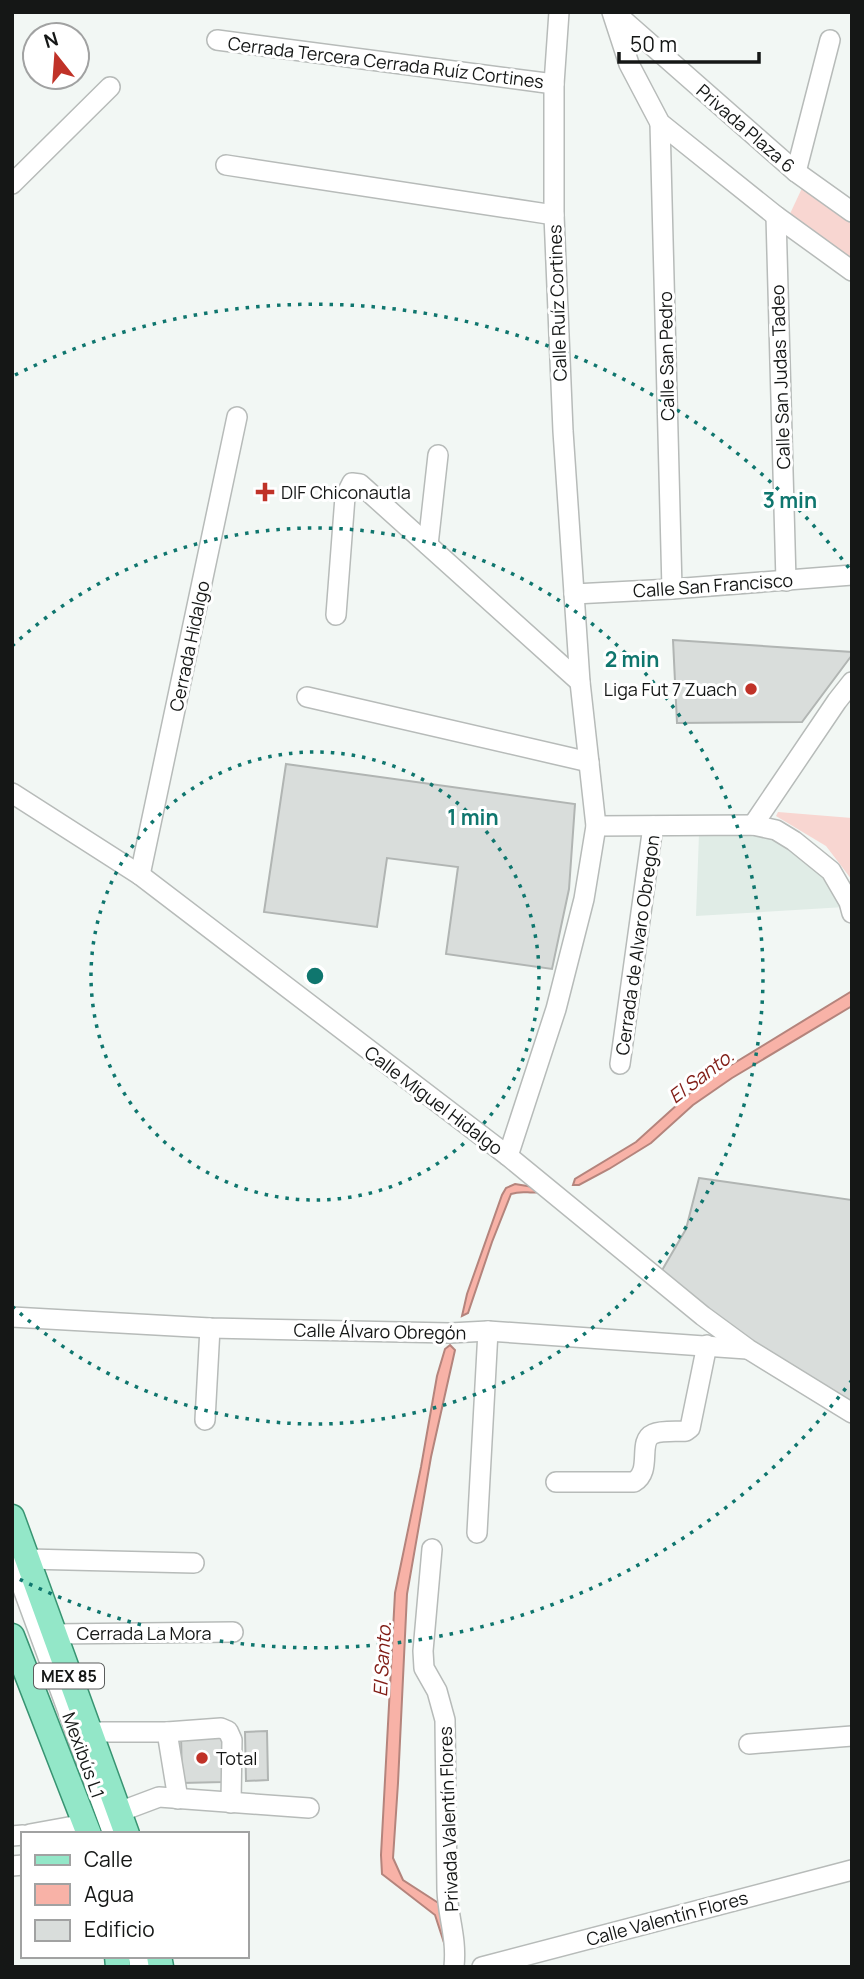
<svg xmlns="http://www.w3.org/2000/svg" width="864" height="1979" viewBox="0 0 864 1979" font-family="Manrope,sans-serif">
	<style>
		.built { fill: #e0ece6 }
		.green { fill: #f8d6d1 }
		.water { fill: #f8b2a7; stroke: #b4847c; stroke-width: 2 }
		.building { fill: #d9dddb; stroke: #b1b5b3; stroke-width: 2 }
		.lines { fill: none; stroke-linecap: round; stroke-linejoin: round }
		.minor-casing { stroke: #b7bbb9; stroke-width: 22 }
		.major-casing { stroke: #389472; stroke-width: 27 }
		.minor { stroke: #fff; stroke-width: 19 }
		.major { stroke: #93e7c8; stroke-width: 24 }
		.ring { fill: none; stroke: #0f766e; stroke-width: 3.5; stroke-dasharray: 3.5 7 }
		.poi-dot { fill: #c03228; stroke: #fff; stroke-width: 2.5 }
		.labels { text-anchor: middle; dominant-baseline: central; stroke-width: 6; stroke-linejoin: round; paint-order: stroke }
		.shield { fill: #fff; stroke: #5b5d5c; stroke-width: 2 }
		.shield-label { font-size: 16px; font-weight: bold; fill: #151716 }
		.street-label { font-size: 18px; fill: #151716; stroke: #fff }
		.poi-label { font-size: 18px; fill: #151716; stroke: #fff; text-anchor: start }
		.water-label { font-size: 19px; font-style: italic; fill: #801c15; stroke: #fff }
		.centre { fill: #0f766e; stroke: #fff; stroke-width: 3.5 }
		.ring-label { font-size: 21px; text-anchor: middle; font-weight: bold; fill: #0f766e; stroke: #fff; stroke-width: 6; stroke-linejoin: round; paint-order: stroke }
	</style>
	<rect width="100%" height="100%" fill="#f2f7f4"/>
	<!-- built -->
	<polygon class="built" points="763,830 805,860 829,883 845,907 696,916 699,834"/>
	<!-- green -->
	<g class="green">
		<polygon points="803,186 852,220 852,264 788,218"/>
		<polygon points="778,812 852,818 852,880 826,846 776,816"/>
	</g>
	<!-- water -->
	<g class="water">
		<polygon points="852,991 852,1006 732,1078 693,1105 651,1143 609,1169 579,1185 573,1185 575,1179 636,1142 700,1084"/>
		<path d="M515,1184L533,1187L539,1192C529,1194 523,1190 511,1194L492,1242L468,1313L462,1316L467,1294L502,1195L506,1188Z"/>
		<polygon points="450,1345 455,1350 431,1457 407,1594 398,1783 393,1858 403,1880 440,1904 447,1952 435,1915 382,1874 381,1855 395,1593 421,1467 437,1376 445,1349"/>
	</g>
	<!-- building -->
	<g class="building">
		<polygon points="673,640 852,652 852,655 802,722 677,723"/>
		<polygon points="286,764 575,804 569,889 552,969 446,954 458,867 387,858 377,927 264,912"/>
		<polygon points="699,1178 852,1200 852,1408 766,1353 661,1272 686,1229"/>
		<polygon points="267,1731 268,1780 246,1781 245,1732"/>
		<polygon points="222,1732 223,1782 182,1783 181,1734"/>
	</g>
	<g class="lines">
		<defs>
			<g id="minor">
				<polyline points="612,12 629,64 660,123 776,216 852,271"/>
				<polyline points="614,12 796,172 852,212"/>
				<polyline points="217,40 554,84"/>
				<polyline points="660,123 672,589"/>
				<polyline points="226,165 554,215"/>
				<polyline points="796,172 830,40"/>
				<polyline points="12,184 110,87"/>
				<polyline points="776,216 786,581"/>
				<polyline points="428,545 438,455"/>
				<polyline points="574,594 672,589 852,575"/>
				<polyline points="336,615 345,497 352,483 360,484 580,682"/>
				<polyline points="307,697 589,762"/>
				<polyline points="12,793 140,875 508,1156 703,1316 748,1349 852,1413"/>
				<polyline points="753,825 837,701 852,682"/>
				<polyline points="596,826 753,825 776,830 794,841 831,871 849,902 852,913"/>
				<polyline points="140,875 237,417"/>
				<polyline points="620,1064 653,826"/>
				<polyline points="508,1156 556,1009 584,899 596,826 580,682 563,431 554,215 554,84 559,12"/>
				<polyline points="12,1317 210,1328 450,1333 488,1331 747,1349"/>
				<polyline points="205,1420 210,1328"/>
				<path d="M556,1482H634C653,1471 637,1441 653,1434C662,1430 677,1432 686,1431L690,1428L707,1345"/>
				<polyline points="477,1533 488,1331"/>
				<path d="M432,1549L423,1651L424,1668L437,1691L445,1720L447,1890C448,1918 457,1937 454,1967"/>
				<polyline points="12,1559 113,1834"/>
				<polyline points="27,1559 194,1563"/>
				<polyline points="54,1634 233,1632"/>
				<polyline points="90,1732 167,1732 178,1799"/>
				<polyline points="167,1732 221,1728 228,1731 232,1740 231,1803"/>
				<polyline points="749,1744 852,1736"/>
				<polyline points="119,1812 159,1797 309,1808"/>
				<polyline points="30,1834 85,1824"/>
				<polyline points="12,1836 23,1835"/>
				<polyline points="12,1866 23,1865"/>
				<polyline points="138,1956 140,1967"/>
				<polyline points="482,1967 852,1870"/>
			</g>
			<g id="major">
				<polyline points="12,1517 127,1834"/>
				<polyline points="12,1636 89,1834"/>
				<polyline points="117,1956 118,1967"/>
				<polyline points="159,1956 161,1967"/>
			</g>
		</defs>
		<!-- minor casing -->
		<use href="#minor" class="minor-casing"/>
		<!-- major casing -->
		<use href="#major" class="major-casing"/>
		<!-- minor -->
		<use href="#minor" class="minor"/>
		<!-- major -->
		<use href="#major" class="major"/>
	</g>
	<!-- distance rings -->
	<g class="ring">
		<circle cx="315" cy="976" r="224"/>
		<path d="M12 646A448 448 0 1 1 12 1306"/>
		<path d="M852 1380A672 672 0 0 1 15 1577M15 375A672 672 0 0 1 852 572"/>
	</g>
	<!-- markers -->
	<g class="poi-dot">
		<path d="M261.5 481.5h7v7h7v7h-7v7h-7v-7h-7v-7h7z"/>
		<circle cx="751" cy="689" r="7"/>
		<circle cx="202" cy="1758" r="7"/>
	</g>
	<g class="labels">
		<!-- shield labels -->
		<rect class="shield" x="34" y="1663.5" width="70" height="25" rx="5"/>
		<g class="shield-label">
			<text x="69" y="1676">MEX 85</text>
		</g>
		<!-- street labels -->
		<g class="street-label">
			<text transform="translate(386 62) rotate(7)">Cerrada Tercera Cerrada Ruíz Cortines</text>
			<text transform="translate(746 128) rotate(41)">Privada Plaza 6</text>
			<text transform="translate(557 303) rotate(-92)">Calle Ruíz Cortines</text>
			<text transform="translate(666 356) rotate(-91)">Calle San Pedro</text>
			<text transform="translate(780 377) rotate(-92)">Calle San Judas Tadeo</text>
			<text transform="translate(713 585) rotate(-4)">Calle San Francisco</text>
			<text transform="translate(189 646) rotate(-78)">Cerrada Hidalgo</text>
			<text transform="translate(637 945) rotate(-82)">Cerrada de Alvaro Obregon</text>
			<text transform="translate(434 1100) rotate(37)">Calle Miguel Hidalgo</text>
			<text transform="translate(380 1331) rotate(1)">Calle Álvaro Obregón</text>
			<text x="144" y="1633">Cerrada La Mora</text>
			<text transform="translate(84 1755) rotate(70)">Mexibús L1</text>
			<text transform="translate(448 1819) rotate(-92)">Privada Valentín Flores</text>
			<text transform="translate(667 1918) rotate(-15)">Calle Valentín Flores</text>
		</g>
		<!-- poi labels -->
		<g class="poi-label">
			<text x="281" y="492">DIF Chiconautla</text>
			<text x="737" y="689" text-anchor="end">Liga Fut 7 Zuach</text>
			<text x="216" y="1758">Total</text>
		</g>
		<!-- water labels -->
		<g class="water-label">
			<text transform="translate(701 1076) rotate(-37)">El Santo.</text>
			<text transform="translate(382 1659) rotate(-87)">El Santo.</text>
		</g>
	</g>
	<circle cx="315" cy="976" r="10" class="centre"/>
	<g class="ring-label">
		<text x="790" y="508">3 min</text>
		<text x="632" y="667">2 min</text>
		<text x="473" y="825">1 min</text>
	</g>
	<!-- border -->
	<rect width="864" height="1979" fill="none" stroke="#151716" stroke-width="28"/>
	<!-- legend -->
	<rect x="21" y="1832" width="228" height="126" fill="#ffffff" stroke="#a1a2a2" stroke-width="2"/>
	<rect x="35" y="1855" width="35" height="10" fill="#93e7c8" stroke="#a1a2a2" stroke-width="2"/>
	<text x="84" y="1867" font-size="21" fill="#151716">Calle</text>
	<rect x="35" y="1884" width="35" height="21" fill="#f8b2a7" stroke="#a1a2a2" stroke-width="2"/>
	<text x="84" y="1902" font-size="21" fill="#151716">Agua</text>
	<rect x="35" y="1920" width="35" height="21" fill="#d9dddb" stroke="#a1a2a2" stroke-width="2"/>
	<text x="84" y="1937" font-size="21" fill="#151716">Edificio</text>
	<!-- north arrow -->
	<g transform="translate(56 56) rotate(343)"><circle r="33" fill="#ffffff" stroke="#a1a2a2" stroke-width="2"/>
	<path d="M0-5L12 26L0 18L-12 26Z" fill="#c03228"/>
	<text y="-10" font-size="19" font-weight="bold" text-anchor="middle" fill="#151716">N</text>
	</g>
	<!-- scale -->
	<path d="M619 52v10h140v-10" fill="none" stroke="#151716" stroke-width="3.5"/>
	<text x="630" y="52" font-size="21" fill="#151716" stroke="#ffffff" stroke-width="5" paint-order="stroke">50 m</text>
</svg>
